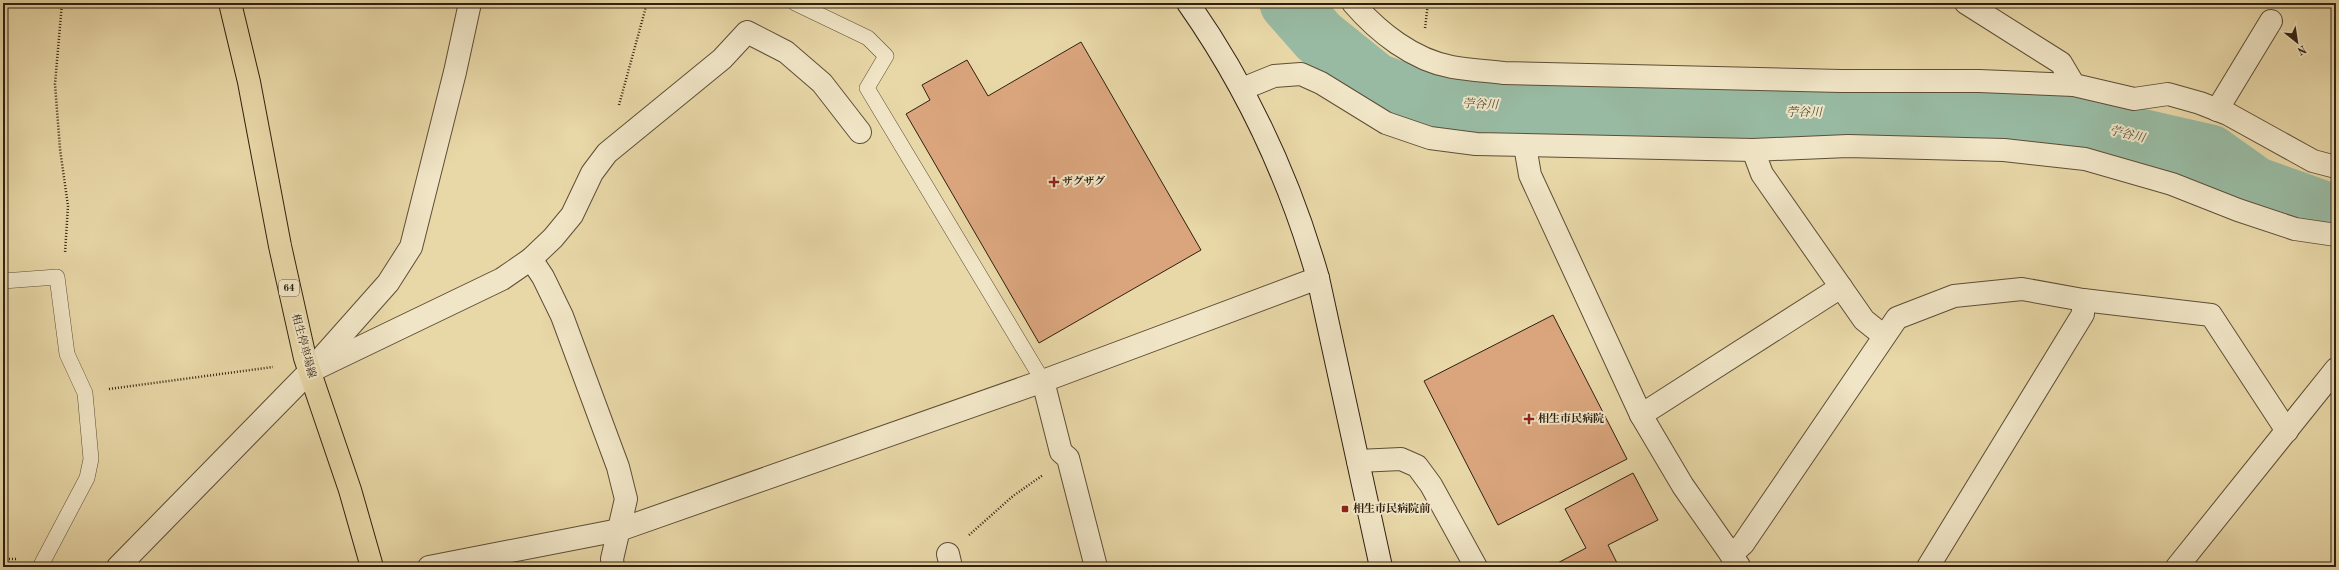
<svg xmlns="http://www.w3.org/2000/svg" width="2339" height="570" viewBox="0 0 2339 570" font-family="'Old Standard TT','Noto Serif JP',serif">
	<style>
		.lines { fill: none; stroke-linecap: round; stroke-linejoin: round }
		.river { stroke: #98baa2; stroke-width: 59 }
		.building { fill: #daa57d; stroke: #302010 }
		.lane-casing { stroke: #5e4e36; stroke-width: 16 }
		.street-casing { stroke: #5e4e36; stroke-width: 24 }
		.secondary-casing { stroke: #302010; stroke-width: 24 }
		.primary-casing { stroke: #302010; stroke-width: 24 }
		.path { stroke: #302010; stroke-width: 2.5; stroke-dasharray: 1 2; stroke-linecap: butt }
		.lane { stroke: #f0e5c6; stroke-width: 15 }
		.street { stroke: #f0e5c6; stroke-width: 22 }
		.secondary { stroke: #f0e5c6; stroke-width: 22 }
		.primary { stroke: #e8d7a7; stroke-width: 22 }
		.poi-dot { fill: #8f2418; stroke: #f0e5c6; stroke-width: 1.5 }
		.labels { text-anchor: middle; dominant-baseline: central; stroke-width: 4; stroke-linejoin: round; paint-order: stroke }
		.shield { fill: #f0e5c6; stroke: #6a5b47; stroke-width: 1 }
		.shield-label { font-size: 10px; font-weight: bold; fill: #302010 }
		.poi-label { font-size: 11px; font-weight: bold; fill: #302010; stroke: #f0e5c6; text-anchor: start }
		.street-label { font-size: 11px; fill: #302010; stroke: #f0e5c6 }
		.water-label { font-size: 12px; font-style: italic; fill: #4f4e3c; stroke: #f0e5c6 }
	</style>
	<rect width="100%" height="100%" fill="#e8d7a7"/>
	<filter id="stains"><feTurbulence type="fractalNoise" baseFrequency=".005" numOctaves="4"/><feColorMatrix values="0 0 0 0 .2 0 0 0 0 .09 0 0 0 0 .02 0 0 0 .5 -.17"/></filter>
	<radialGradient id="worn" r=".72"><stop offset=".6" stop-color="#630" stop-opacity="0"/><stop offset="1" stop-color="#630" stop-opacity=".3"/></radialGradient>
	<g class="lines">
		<!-- river -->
		<polyline class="river" points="1289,3 1319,37 1375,82 1429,103 1670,113 1875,113 2031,117 2109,131 2210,154 2255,186 2336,215"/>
	</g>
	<!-- building -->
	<g class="building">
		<polygon points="1081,42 1201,250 1039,343 906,114 930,100 922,85 967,60 988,96"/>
		<polygon points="1553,315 1627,459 1498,525 1424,381"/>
		<polygon points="1633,473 1658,520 1608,545 1619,567 1550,567 1586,548 1565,509"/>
	</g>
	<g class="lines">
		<defs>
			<g id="lane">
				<polyline points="795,3 868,38 886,56 867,88 1043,381"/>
				<polyline points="3,281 57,277 67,354 85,393 91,459 87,478 40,567"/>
			</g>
			<g id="street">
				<path d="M1353,3C1378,32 1413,60 1452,67C1469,70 1487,71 1504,73L1841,81H1979L2074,85"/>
				<polyline points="1966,3 2061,63 2074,85 2134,99 2168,94 2200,103 2228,114 2313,161 2336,167"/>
				<polyline points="1242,89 1274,76 1301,74 1321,83 1386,123 1430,138 1476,144 1753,150 1848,146 2004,150 2085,159 2172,184 2238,210 2295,229 2336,235"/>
				<polyline points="2217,110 2271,21"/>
				<polyline points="1525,146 1530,175 1641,415 1683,486 1739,566"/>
				<polyline points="1753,150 1762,174 1864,320 1884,336"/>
				<polyline points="531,259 553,238 572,215 592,173 607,153 722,59 747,32 786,52 822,83 860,132"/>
				<polyline points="317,368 502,279 531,259 543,277 562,316 618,467 626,499 612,559 613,567"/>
				<polyline points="1043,381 1061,452 1068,458 1096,567"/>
				<polyline points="1641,415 1841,287"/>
				<polyline points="1358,461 1401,459 1417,466 1431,485 1476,567"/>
				<polyline points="948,554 951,567"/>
				<polyline points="1731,555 1743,544 1897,318 1954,296 2022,289 2083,300 2211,315 2287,431"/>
				<polyline points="118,567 309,372 388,283 411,247 455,72 470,3"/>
				<polyline points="429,567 619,530 1043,381 1318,278"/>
				<polyline points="1928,567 2083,314 2083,300"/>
				<polyline points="2177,567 2336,369"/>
			</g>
			<path id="secondary" d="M1188,3C1247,87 1290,180 1318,278L1381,567"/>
			<polyline id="primary" points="230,3 249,82 280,246 305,358 350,490 372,567"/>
		</defs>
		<!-- lane casing -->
		<use href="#lane" class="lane-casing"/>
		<!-- street casing -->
		<use href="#street" class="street-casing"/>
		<!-- secondary casing -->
		<use href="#secondary" class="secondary-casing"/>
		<!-- primary casing -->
		<use href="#primary" class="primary-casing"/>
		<!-- path -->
		<g class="path">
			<polyline points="62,3 55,84 60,149 68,206 65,253"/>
			<polyline points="1425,28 1428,3"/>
			<polyline points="619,105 647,3"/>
			<polyline points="109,389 273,367"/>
			<polyline points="969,535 1013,496 1043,475"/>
			<polyline points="3,559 16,559"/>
		</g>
		<!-- lane -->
		<use href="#lane" class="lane"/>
		<!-- street -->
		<use href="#street" class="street"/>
		<!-- secondary -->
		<use href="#secondary" class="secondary"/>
		<!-- primary -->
		<use href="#primary" class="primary"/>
	</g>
	<!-- markers -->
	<g class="poi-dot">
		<path d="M1052 176h4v4h4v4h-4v4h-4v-4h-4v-4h4z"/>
		<path d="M1527 413h4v4h4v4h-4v4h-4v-4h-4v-4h4z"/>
		<rect x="1341" y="505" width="8" height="8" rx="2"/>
	</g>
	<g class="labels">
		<!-- shield labels -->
		<rect class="shield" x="279" y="280" width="20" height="16" rx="3"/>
		<g class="shield-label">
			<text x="289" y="288">64</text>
		</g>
		<!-- poi labels -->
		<g class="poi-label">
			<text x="1062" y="182">ザグザグ</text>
			<text x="1538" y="419">相生市民病院</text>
			<text x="1353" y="509">相生市民病院前</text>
		</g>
		<!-- street labels -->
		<g class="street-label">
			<text transform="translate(303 346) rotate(75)">相生停車場線</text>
		</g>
		<!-- water labels -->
		<g class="water-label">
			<text transform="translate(1480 105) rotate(2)">苧谷川</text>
			<text x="1804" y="113">苧谷川</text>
			<text transform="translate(2127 135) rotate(13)">苧谷川</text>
		</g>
	</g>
	<!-- margin -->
	<rect width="2339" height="570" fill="none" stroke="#e8d7a7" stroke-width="16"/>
	<rect x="4" y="4" width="2331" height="562" fill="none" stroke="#302010" stroke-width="2"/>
	<rect x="8" y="8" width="2323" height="554" fill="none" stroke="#302010"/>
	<!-- north arrow -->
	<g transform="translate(2297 42) rotate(150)" stroke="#f0e5c6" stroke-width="3" paint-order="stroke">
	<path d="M0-3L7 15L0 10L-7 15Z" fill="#302010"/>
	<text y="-6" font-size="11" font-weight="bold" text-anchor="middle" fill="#302010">N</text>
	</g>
	<rect width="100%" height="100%" filter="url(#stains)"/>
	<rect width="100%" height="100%" fill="url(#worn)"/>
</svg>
